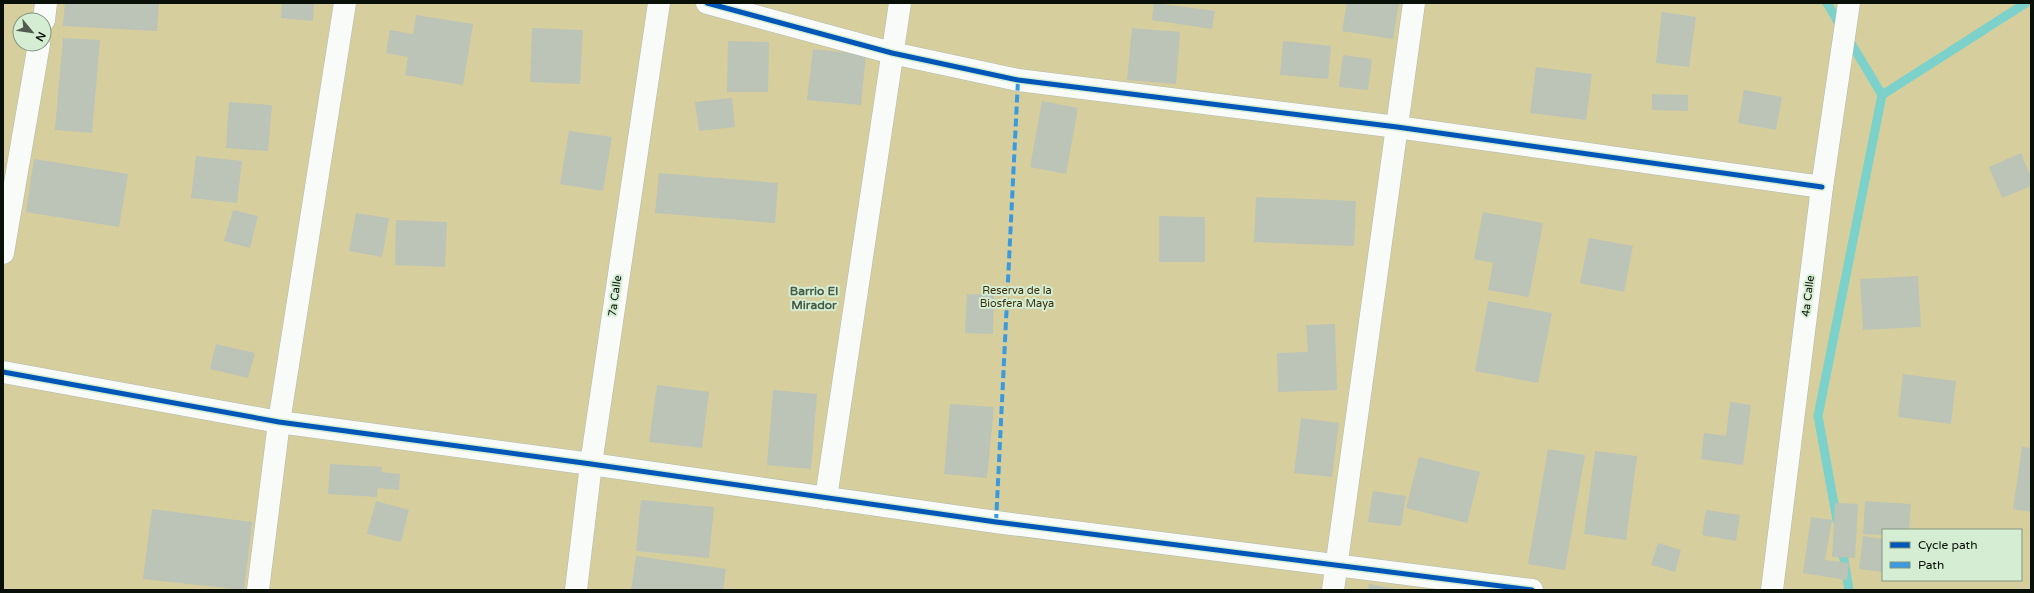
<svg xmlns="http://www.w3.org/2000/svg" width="2034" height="593" viewBox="0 0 2034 593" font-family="'Varela Round',sans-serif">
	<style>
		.green { fill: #d6cf9d; fill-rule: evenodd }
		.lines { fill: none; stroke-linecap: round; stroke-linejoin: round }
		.stream { stroke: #7cd1ca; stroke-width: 9 }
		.building { fill: #bcc3b7 }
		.street-casing { stroke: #b1bbb0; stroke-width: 23 }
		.street { stroke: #f9fbf9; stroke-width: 22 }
		.quiet { stroke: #3a9add; stroke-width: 4; stroke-dasharray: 8 4; stroke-linecap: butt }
		.cycleway-casing { stroke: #d5edd3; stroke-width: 8 }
		.cycleway { stroke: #0057b8; stroke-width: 5 }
		.labels { text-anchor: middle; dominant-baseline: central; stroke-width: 4; stroke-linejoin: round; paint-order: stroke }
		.park-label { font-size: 11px; fill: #3b310d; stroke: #d5edd3 }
		.street-label { font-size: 11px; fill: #081007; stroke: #d5edd3 }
		.neighbourhood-label { font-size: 12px; font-weight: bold; fill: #475b46; stroke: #d5edd3 }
	</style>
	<rect width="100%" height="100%" fill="#dae7d9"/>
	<!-- green -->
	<path class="green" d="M3,3H2031V590H3ZM20,20H44V44H20ZM1883,530H2021V580H1883Z"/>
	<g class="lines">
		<!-- stream -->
		<g class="stream">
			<polyline points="1827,3 1841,27"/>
			<polyline points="1848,38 1882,95"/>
			<polyline points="1837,520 1818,416 1882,95 2026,3"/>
			<polyline points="1842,547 1849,590"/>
		</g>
	</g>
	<!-- building -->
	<g class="building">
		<polygon points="65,3 159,3 157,31 63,26"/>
		<polygon points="282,3 314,3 313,21 281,18"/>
		<polygon points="1154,3 1215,11 1212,29 1152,20"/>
		<polygon points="1347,3 1399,3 1393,39 1342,31"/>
		<polygon points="1662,12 1696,17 1689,67 1656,63"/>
		<polygon points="416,15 473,24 463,85 405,75 408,57 386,53 390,30 413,34"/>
		<polygon points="532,28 583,30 580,84 530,82"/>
		<polygon points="1132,28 1180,32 1176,84 1127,80"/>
		<polygon points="63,38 100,40 92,133 55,130"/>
		<polygon points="728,41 769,42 768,92 727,92"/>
		<polygon points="1283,41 1331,46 1328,79 1280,75"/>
		<polygon points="813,49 866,55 861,105 807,100"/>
		<polygon points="1343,55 1372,59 1368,90 1339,87"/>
		<polygon points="1536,67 1592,74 1586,120 1530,113"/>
		<polygon points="1744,90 1782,97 1776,130 1738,123"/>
		<polygon points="1652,94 1688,95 1688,111 1652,110"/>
		<polygon points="732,98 735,127 699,131 695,102"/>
		<polygon points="1042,101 1078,108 1066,174 1030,167"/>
		<polygon points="229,102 272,105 268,151 226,148"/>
		<polygon points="569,131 612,137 603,191 560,184"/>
		<polygon points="2021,153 2031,177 2031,186 2002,198 1989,167"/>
		<polygon points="196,156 242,161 237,203 191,198"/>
		<polygon points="34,159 128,174 119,227 26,212"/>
		<polygon points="659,173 778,183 775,223 655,213"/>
		<polygon points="1256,197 1356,201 1354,246 1254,242"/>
		<polygon points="233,210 258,216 250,248 224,241"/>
		<polygon points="1483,212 1543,223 1529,297 1488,290 1493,263 1474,259"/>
		<polygon points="356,213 389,218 382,257 349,251"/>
		<polygon points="1159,216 1205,217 1205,262 1159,262"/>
		<polygon points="396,220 447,222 445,267 395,265"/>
		<polygon points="1589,238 1633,246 1624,292 1580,283"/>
		<polygon points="1918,276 1921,327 1863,330 1860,279"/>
		<polygon points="967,294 994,295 993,334 965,333"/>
		<polygon points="1488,301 1552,313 1538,383 1475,371"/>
		<polygon points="1335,324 1337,390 1278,392 1277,353 1308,352 1306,325"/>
		<polygon points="216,344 255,353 248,378 210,369"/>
		<polygon points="1903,374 1956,381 1951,424 1898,417"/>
		<polygon points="657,385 709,392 702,448 649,442"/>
		<polygon points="773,390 817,394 811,469 767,465"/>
		<polygon points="1730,402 1751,405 1743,465 1701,459 1704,433 1726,436"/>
		<polygon points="950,404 994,407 987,478 944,474"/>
		<polygon points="1301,418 1339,423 1332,477 1294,473"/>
		<polygon points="2022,447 2031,448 2031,512 2013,509"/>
		<polygon points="1548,449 1585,455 1565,570 1528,564"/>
		<polygon points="1595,451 1637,456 1626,540 1584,534"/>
		<polygon points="1419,457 1480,472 1467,523 1406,508"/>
		<polygon points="330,464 382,467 382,472 400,474 399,490 378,488 377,497 328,494"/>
		<polygon points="1373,491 1406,496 1401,526 1368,522"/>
		<polygon points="641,500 714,507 709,558 636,551"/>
		<polygon points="376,501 409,510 401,542 367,534"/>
		<polygon points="1865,501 1911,504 1909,530 1883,530 1883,535 1863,534"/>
		<polygon points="1835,503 1858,504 1855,558 1832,557"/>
		<polygon points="152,509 252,522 244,590 143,579"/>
		<polygon points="1706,510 1740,515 1736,541 1702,535"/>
		<polygon points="1811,517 1832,520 1825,560 1849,563 1847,580 1803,573"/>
		<polygon points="1863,536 1883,539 1883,572 1859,569"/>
		<polygon points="1658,543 1681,550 1675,572 1651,565"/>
		<polygon points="636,556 726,569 723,590 631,590"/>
		<polygon points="1369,584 1396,589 1396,590 1368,590"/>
	</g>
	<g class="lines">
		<defs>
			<g id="street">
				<polyline points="707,3 892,53 1018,80 1397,127 1822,187"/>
				<polyline points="44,20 46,3"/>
				<polyline points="3,253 39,44"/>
				<polyline points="3,372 279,422 591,464 996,522 1532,590"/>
				<polyline points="826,498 900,3"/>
				<polyline points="258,590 279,422 345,3"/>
				<polyline points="576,590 591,464 659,3"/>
				<polyline points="1333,590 1414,3"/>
				<polyline points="1772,590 1822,187 1849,3"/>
			</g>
		</defs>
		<!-- street casing -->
		<use href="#street" class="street-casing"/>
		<!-- street -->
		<use href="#street" class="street"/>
		<!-- quiet -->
		<polyline class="quiet" points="996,522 1018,80"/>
		<defs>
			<g id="cycleway">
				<polyline points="707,3 892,53 1018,80 1397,127 1822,187"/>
				<polyline points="3,372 279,422 591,464 996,522 1532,590"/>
			</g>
		</defs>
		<!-- cycleway casing -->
		<use href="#cycleway" class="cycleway-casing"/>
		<!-- cycleway -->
		<use href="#cycleway" class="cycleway"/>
	</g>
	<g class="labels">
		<!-- park labels -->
		<g class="park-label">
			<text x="1017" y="290">Reserva de la<tspan x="1017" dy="13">Biosfera Maya</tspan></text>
		</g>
		<!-- street labels -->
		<g class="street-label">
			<text transform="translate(615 296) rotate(-82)">7a Calle</text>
			<text transform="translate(1808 296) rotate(-83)">4a Calle</text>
		</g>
		<!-- neighbourhood labels -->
		<g class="neighbourhood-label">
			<text x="814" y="291">Barrio El<tspan x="814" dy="14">Mirador</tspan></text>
		</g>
	</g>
	<!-- border -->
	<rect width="2034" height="593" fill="none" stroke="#081007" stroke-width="8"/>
	<!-- legend -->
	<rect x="1882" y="529" width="140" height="52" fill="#d5edd3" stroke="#839581"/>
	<rect x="1890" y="542" width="20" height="6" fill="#0057b8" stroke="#839581"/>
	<text x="1918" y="549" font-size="12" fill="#081007">Cycle path</text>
	<rect x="1890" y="562" width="20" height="6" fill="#3a9add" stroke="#839581"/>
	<text x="1918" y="569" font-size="12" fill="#081007">Path</text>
	<!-- north arrow -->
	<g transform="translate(32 32) rotate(119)"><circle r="19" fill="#d5edd3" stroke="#839581"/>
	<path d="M0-3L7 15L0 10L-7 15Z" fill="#525b50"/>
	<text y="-6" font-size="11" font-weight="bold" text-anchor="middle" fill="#081007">N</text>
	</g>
</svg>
